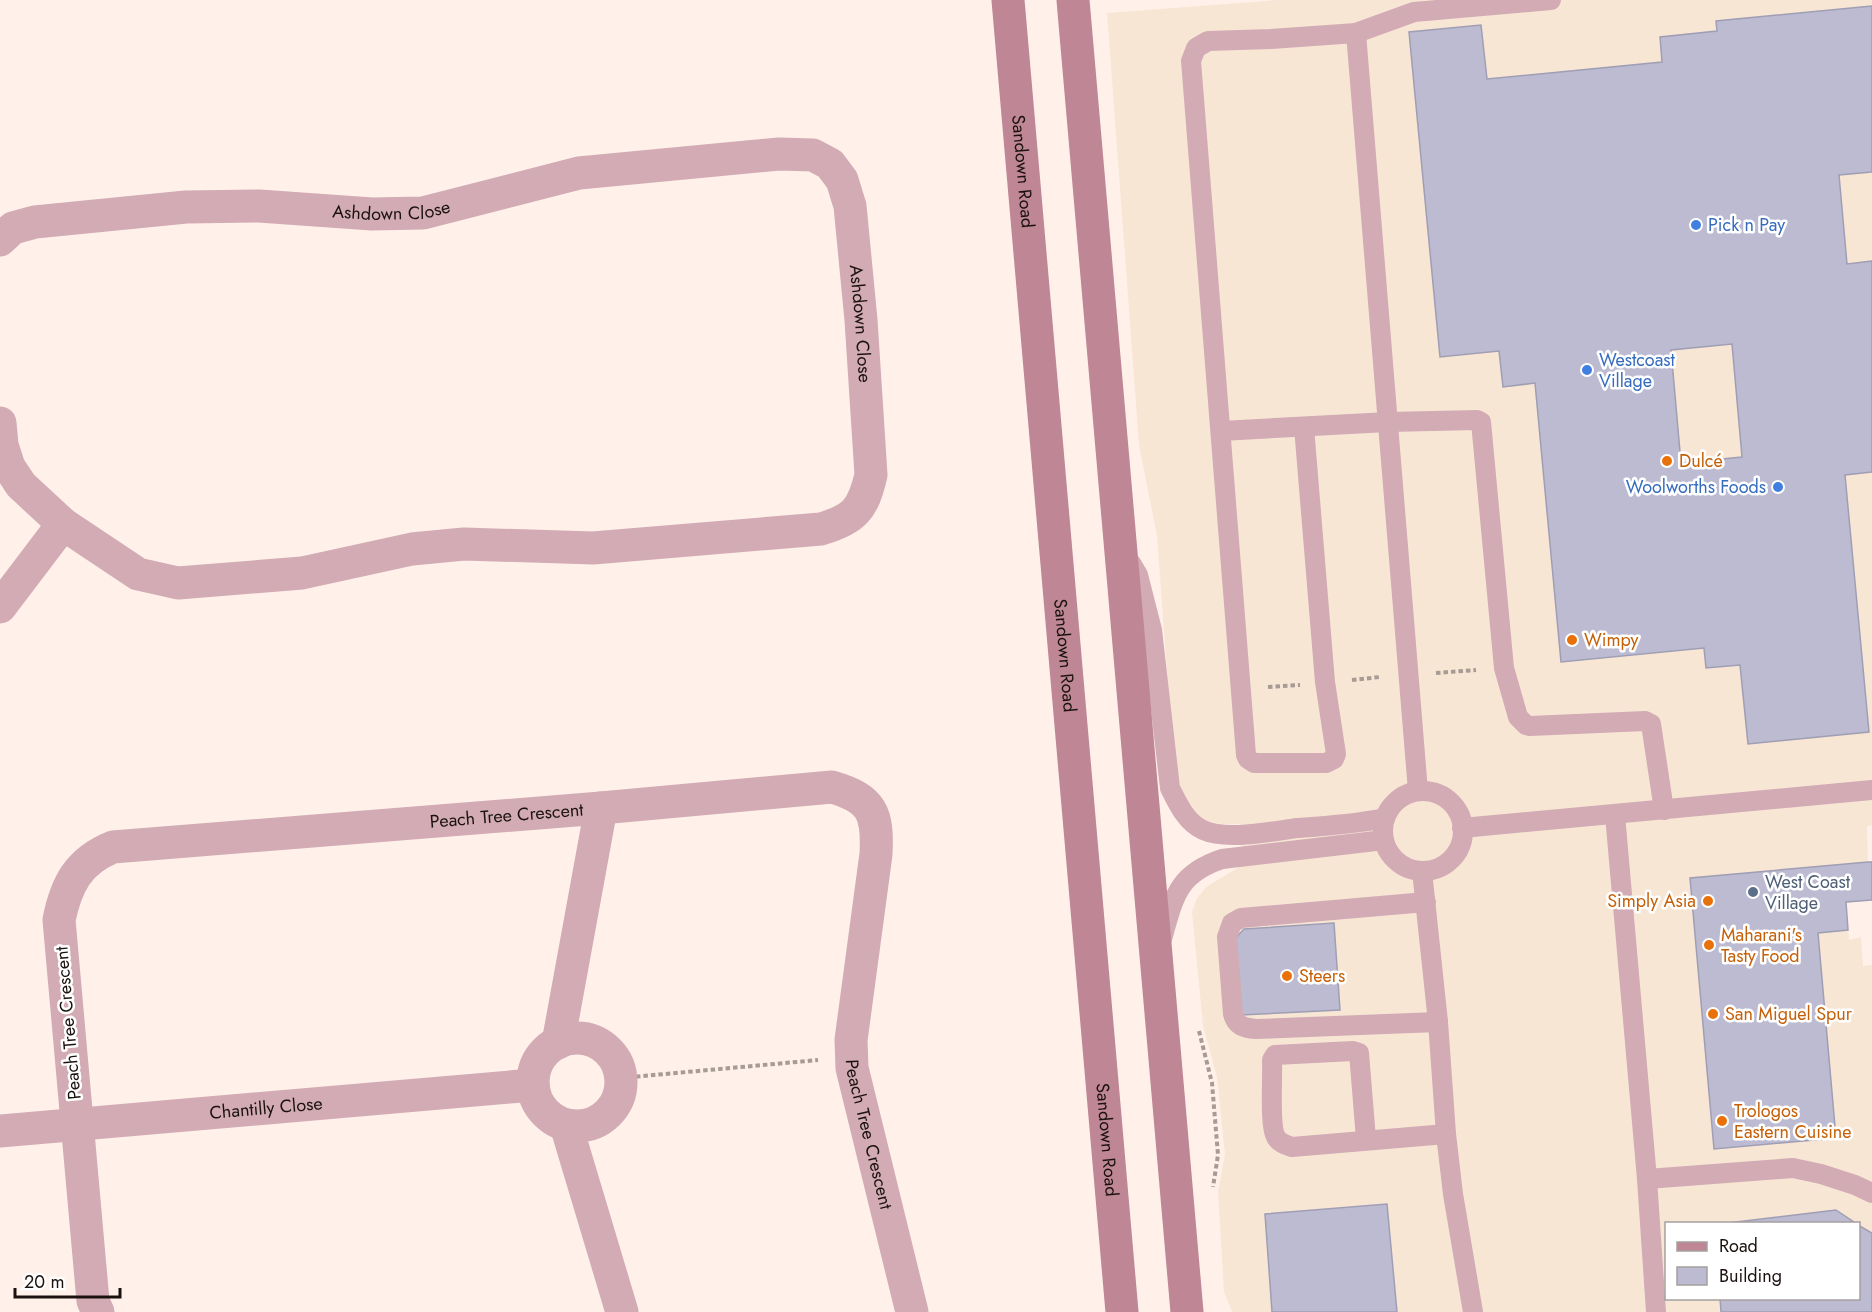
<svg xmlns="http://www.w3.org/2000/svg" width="1872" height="1312" viewBox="0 0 1872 1312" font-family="Jost,sans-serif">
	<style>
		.commercial { fill: #f8e6d5; fill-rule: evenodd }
		.building { fill: #bcbbd1; stroke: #9f9eb4; stroke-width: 1.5; fill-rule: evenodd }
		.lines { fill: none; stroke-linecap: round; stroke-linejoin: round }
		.path { stroke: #a79b95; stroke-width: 4; stroke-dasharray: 4.5 3; stroke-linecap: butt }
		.service { stroke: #d2abb5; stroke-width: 20 }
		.minor { stroke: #d2abb5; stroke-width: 33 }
		.secondary { stroke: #bf8796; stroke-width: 33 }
		.shop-dot { fill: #3f7fe0; stroke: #fff; stroke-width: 2 }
		.food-dot { fill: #e8710a; stroke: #fff; stroke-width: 2 }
		.service-dot { fill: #5c6f8a; stroke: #fff; stroke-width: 2 }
		.labels { text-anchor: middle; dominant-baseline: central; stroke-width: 5; stroke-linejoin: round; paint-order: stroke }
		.street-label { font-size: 18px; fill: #1b120f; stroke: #fff }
		.shop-label { font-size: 18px; fill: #366cbe; stroke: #fff; text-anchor: start }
		.food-label { font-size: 18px; fill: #c56008; stroke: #fff; text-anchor: start }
		.service-label { font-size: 18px; fill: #4e5e75; stroke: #fff; text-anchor: start }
	</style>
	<rect width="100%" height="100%" fill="#fff0e9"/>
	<!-- commercial -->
	<path class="commercial" d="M1277,0H1872V825L1867,827L1868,862H1872V900L1846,903L1849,940L1861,937L1863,966L1872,965V1312H1232L1224,1292L1218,1191L1225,1155L1217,1077L1203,1026L1192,912L1196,900L1206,887L1244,864L1239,824H1222L1205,821L1189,812L1175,781L1157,536L1139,445L1107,13ZM1666,1224H1858V1298H1666Z"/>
	<!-- building -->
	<g class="building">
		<path d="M1872,6V172L1839,175L1847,264L1872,261V472L1845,475L1869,732L1748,744L1740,665L1706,668L1704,648L1561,662L1535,383L1503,387L1499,351L1440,357L1409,32L1481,25L1487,79L1662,62L1660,37L1717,31L1716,21ZM1732,344L1742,457L1681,463L1671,350Z"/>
		<polygon points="1868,862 1872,862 1872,900 1846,902 1848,930 1818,933 1836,1138 1714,1149 1690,878"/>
		<polygon points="1334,923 1340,1010 1241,1015 1233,941 1244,929"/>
		<polygon points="1387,1204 1397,1312 1272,1312 1265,1214"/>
		<polygon points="1836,1210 1857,1224 1719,1224"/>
		<polygon points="1858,1225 1872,1233 1872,1312 1721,1312 1720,1298 1858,1298"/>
	</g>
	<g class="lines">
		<!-- path -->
		<g class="path">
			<polyline points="1436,673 1476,670"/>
			<polyline points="1352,680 1380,677"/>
			<polyline points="1268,687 1300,685"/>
			<polyline points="1199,1031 1212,1083 1218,1155 1213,1187"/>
			<polyline points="621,1078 818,1060"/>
		</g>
		<!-- service -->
		<g class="service">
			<polyline points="1356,33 1414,12 1551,0"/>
			<polyline points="1304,427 1325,682 1336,754 1334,759 1326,763 1254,763 1248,759 1246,755 1191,61 1196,48 1208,41 1271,39 1356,33 1418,791"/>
			<polyline points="1221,431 1388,422 1477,420 1481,422 1504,668 1518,717 1526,725 1530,726 1645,721 1651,724 1664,810"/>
			<path d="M1131,563L1138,575L1152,630L1170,788C1178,804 1186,822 1203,830C1227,841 1272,831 1298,828C1327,826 1356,824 1385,818"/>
			<circle cx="1423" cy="831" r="40"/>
			<polyline points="1615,815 1647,1179 1656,1312"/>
			<polyline points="1462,828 1872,790"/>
			<polyline points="1422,871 1438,1022 1446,1134 1453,1194 1473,1312"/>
			<path d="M1426,902L1241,918L1232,923L1227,937L1233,1014C1236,1026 1244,1028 1256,1029L1438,1022"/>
			<path d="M1162,939C1174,897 1177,874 1222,859L1384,840"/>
			<path d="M1366,1139L1359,1053L1353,1051L1275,1055L1272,1060C1273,1075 1269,1126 1276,1137C1279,1143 1286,1145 1292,1147L1446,1134"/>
			<polyline points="1647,1179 1793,1168 1821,1174 1855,1185 1872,1193"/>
		</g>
		<!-- minor -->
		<g class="minor">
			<path id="s1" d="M0,240L13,228L35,222L186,207L259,206L372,214L423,213L579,173L779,154L813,155L830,164L842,180L850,206L861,320L871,475C863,509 855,519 821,529L593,548L464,544L412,549L302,573L178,583L138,574L63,524L21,485L9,467L2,445L0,423"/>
			<polyline points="0,607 63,524"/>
			<circle cx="577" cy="1082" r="44"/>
			<polyline points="558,1043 601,808"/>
			<polyline points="566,1125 622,1312"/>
			<path id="s2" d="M0,1131L533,1085"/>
			<path id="s3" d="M98,1312L93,1301L59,920C66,885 78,861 113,847L601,808L832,787C873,799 878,814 876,854L851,1040L852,1068L912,1312"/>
		</g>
		<!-- secondary -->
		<g class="secondary">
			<path id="s4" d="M1008,0L1122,1312"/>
			<polyline points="1073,0 1187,1312"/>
		</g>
	</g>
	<!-- markers -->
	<g class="shop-dot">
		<circle cx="1696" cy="225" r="6"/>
		<circle cx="1587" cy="370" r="6"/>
		<circle cx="1778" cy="487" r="6"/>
	</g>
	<g class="food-dot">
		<circle cx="1667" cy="461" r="6"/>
		<circle cx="1572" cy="640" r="6"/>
		<circle cx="1708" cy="901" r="6"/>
		<circle cx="1709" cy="945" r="6"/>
		<circle cx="1287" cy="976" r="6"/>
		<circle cx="1713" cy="1014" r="6"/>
		<circle cx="1722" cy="1121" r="6"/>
	</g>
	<circle class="service-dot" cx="1753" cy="892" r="6"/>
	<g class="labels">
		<!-- street labels -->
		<g class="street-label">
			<text stroke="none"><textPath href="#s4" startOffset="172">Sandown Road</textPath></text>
			<text stroke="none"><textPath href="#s1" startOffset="398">Ashdown Close</textPath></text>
			<text stroke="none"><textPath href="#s1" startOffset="1010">Ashdown Close</textPath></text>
			<text stroke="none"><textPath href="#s4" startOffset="658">Sandown Road</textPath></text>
			<text stroke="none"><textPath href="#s3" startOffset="885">Peach Tree Crescent</textPath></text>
			<text transform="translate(68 1023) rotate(-95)">Peach Tree Crescent</text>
			<text stroke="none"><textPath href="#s2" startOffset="267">Chantilly Close</textPath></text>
			<text stroke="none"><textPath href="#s3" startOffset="1586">Peach Tree Crescent</textPath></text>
			<text stroke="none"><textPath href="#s4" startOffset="1144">Sandown Road</textPath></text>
		</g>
		<!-- shop labels -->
		<g class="shop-label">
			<text x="1708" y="225">Pick n Pay</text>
			<text x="1599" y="360">Westcoast<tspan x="1599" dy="21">Village</tspan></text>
			<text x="1766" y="487" text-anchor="end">Woolworths Foods</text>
		</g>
		<!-- food labels -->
		<g class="food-label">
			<text x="1679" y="461">Dulcé</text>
			<text x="1584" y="640">Wimpy</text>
			<text x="1696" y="901" text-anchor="end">Simply Asia</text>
			<text x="1721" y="935">Maharani's<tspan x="1721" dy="21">Tasty Food</tspan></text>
			<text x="1299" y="976">Steers</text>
			<text x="1725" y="1014">San Miguel Spur</text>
			<text x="1734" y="1111">Trologos<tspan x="1734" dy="21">Eastern Cuisine</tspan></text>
		</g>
		<!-- service labels -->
		<g class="service-label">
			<text x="1765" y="882">West Coast<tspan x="1765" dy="21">Village</tspan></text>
		</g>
	</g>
	<!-- legend -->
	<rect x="1665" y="1222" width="195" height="78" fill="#ffffff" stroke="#a4a09f" stroke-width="1.5"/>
	<rect x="1677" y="1242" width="30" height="9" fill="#bf8796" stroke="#a4a09f" stroke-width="1.5"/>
	<text x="1719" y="1252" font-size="18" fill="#1b120f">Road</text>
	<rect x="1677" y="1267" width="30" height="18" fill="#bcbbd1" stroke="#a4a09f" stroke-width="1.5"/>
	<text x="1719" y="1282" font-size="18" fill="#1b120f">Building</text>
	<!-- scale -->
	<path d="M15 1288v9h105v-9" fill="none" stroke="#1b120f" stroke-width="3"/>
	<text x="24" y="1288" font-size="18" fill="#1b120f" stroke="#ffffff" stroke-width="4.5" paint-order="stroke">20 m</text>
</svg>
